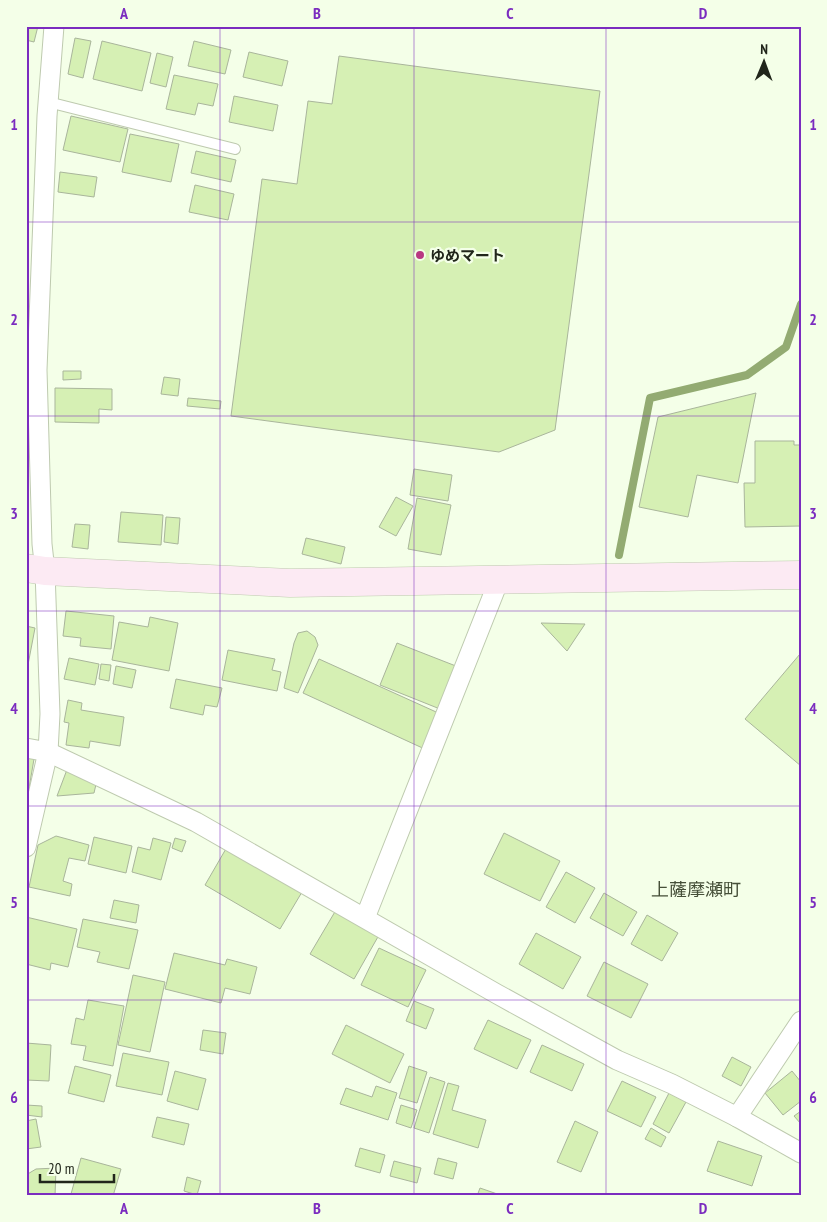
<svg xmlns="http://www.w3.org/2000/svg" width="827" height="1222" viewBox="0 0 827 1222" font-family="'PT Sans Narrow','Noto Sans JP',sans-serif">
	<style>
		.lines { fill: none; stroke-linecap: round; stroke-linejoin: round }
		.stream { stroke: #93ab72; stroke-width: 8 }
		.building { fill: #d6f0b4; stroke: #a9b59b }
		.lane-casing { stroke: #becaaf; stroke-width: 12 }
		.street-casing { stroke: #becaaf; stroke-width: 21 }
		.secondary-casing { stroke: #becaaf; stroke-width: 29 }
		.lane { stroke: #fff; stroke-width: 10 }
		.street { stroke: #fff; stroke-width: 19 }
		.secondary { stroke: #fceaf3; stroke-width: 28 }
		.grid { fill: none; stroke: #7b2cbf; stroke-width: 1; stroke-opacity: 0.55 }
		.poi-dot { fill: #b93882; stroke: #f4ffe8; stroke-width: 2 }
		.labels { text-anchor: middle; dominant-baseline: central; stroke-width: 4.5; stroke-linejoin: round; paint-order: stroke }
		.poi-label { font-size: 15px; font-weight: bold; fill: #21261b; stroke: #f4ffe8; text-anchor: start }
		.quarter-label { font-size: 18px; fill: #454f38; stroke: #f4ffe8 }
		.neatline { fill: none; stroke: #7b2cbf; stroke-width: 2 }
		.grid-label { font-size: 16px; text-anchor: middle; font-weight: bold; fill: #7b2cbf }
	</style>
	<rect width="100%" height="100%" fill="#f4ffe8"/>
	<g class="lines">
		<!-- stream -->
		<polyline class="stream" points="619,555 650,398 747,375 786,347 801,304"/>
	</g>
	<!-- building -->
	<g class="building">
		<polygon points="26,26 38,26 34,42 26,40"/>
		<polygon points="75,38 91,41 83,78 68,74"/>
		<polygon points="102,41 151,53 142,91 93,79"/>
		<polygon points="194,41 231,50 225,74 188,66"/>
		<polygon points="249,52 288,61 282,86 243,77"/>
		<polygon points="157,53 173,57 166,87 150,83"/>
		<polygon points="339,56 600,91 555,430 499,452 231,416 262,179 297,184 308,101 332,104"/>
		<polygon points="174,75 218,84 213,106 198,103 195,115 166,109"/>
		<polygon points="234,96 278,105 273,131 229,122"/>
		<polygon points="71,116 128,129 120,162 63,150"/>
		<polygon points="130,134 179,144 171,182 122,172"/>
		<polygon points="196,151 236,160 231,182 191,173"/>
		<polygon points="60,172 97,177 94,197 58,192"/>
		<polygon points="195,185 234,194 228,220 189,212"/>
		<polygon points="63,371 81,371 81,379 63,380"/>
		<polygon points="164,377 180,379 178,396 161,394"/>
		<polygon points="55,388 112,389 112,410 99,409 99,423 55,422"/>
		<polygon points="756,393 738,483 697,475 688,517 639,507 658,417"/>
		<polygon points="188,398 221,401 220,409 187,406"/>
		<polygon points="755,441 794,441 794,445 801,445 801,526 745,527 744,483 755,483"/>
		<polygon points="414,469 452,475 448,501 410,495"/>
		<polygon points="396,497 413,506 396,536 379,527"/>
		<polygon points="417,498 451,505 441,555 408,549"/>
		<polygon points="121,512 163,515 161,545 118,542"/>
		<polygon points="166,517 180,518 178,544 164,542"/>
		<polygon points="75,524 90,525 88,549 72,547"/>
		<polygon points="306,538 345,547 341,564 302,554"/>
		<polygon points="66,611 114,616 111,649 80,646 81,638 63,636"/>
		<polygon points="150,617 178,623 169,671 112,660 119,622 148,627"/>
		<polygon points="541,623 585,624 567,651"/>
		<polygon points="26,626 35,628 27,670 26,670"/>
		<polygon points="307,631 315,637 318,645 298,693 284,688 294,643 298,633"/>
		<polygon points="397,643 461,668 445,711 380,685"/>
		<polygon points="228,650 275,659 272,670 281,672 277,691 222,680"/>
		<polygon points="800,654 801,655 801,766 745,719"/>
		<polygon points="69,658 99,664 95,685 64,679"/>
		<polygon points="319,659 445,716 429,751 303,693"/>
		<polygon points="101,664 111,665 109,681 99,679"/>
		<polygon points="116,666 136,670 132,688 113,684"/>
		<polygon points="176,679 222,688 217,707 205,705 203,715 170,708"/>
		<polygon points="68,700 82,703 81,710 124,717 120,746 90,741 89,748 66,745 69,723 64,722"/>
		<polygon points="26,757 34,759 27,800 26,800"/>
		<polygon points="68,767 97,780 94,793 57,796"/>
		<polygon points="504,833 560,861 540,901 484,874"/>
		<polygon points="56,836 89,845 85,861 69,858 63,881 72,884 70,896 29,887 38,845"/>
		<polygon points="94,837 132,846 126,873 88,864"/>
		<polygon points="153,838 171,843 161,880 132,872 138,847 150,850"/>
		<polygon points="175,838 186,841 182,852 172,848"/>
		<polygon points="227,847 302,892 280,929 205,885"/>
		<polygon points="566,872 595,888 575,923 546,907"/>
		<polygon points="604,893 637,912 623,936 590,918"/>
		<polygon points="114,900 139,905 136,923 110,918"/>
		<polygon points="336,910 379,935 354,979 310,954"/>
		<polygon points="647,915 678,933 662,961 631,944"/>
		<polygon points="26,917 77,929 68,967 51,963 50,970 26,964"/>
		<polygon points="83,919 138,930 129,969 97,962 100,952 77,947"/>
		<polygon points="536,933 581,957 563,989 519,964"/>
		<polygon points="379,948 426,970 408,1007 361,985"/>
		<polygon points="174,953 225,965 227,959 257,967 250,994 225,988 221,1003 165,989"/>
		<polygon points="604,962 648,984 631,1018 587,996"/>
		<polygon points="133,975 165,982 150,1052 118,1045"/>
		<polygon points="88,1000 124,1006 113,1066 83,1060 86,1046 71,1044 76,1018 84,1020"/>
		<polygon points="414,1001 434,1009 426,1029 406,1021"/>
		<polygon points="488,1020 531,1040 517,1069 474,1049"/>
		<polygon points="346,1025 404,1054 390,1083 332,1054"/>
		<polygon points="203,1030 226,1033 223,1054 200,1050"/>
		<polygon points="26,1043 51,1045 49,1081 26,1080"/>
		<polygon points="542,1045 584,1064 572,1091 530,1072"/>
		<polygon points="123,1053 169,1062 162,1095 116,1086"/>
		<polygon points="732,1057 751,1067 741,1086 722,1076"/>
		<polygon points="75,1066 111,1075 104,1102 68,1093"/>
		<polygon points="409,1066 427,1072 417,1103 399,1098"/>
		<polygon points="175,1071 206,1079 198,1110 167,1101"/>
		<polygon points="792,1071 801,1082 801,1101 783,1115 765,1093"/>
		<polygon points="430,1077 445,1082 429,1133 414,1128"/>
		<polygon points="622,1081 656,1097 641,1127 607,1111"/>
		<polygon points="448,1083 459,1086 452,1110 486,1120 478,1148 433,1134"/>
		<polygon points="376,1086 397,1093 388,1120 340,1104 346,1088 372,1097"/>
		<polygon points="669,1093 686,1102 669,1133 653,1124"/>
		<polygon points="26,1105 42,1106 42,1117 26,1115"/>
		<polygon points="401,1105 417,1110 411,1128 396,1123"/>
		<polygon points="801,1111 801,1124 794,1116"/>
		<polygon points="157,1117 189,1124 184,1145 152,1137"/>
		<polygon points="36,1119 41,1147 26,1149 26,1121"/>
		<polygon points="575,1121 598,1132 581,1172 557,1162"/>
		<polygon points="651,1128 666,1137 661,1147 645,1139"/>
		<polygon points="718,1141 762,1156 752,1186 707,1171"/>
		<polygon points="360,1148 385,1155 380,1173 355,1166"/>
		<polygon points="81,1158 121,1169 113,1196 79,1196 71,1194"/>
		<polygon points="438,1158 457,1163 453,1179 434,1174"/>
		<polygon points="394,1161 421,1168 417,1183 390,1176"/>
		<polygon points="56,1168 55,1196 26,1196 26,1175 36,1169"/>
		<polygon points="187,1177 201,1181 197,1195 184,1191"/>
		<polygon points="480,1188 503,1196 477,1196"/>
	</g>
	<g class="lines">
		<defs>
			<polyline id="lane" points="48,102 235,149"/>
			<g id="street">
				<polyline points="26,748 48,752 196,822 497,994 617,1060 672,1084 737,1117 801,1153"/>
				<polyline points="26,847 48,752 50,714 45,571 42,544 37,370 47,116 54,26"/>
				<polyline points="365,918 499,580"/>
				<polyline points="737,1117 801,1021"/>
			</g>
			<polyline id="secondary" points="26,568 45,571 290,583 801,575"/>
		</defs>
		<!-- lane casing -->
		<use href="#lane" class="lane-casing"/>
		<!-- street casing -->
		<use href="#street" class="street-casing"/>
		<!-- secondary casing -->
		<use href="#secondary" class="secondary-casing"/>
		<!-- lane -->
		<use href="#lane" class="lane"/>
		<!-- street -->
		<use href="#street" class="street"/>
		<!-- secondary -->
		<use href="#secondary" class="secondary"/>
	</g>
	<!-- grid -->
	<path class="grid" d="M220,26V1196M414,26V1196M606,26V1196M26,222H801M26,416H801M26,611H801M26,806H801M26,1000H801"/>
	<!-- markers -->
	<circle class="poi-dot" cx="420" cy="255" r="5"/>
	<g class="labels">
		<!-- poi labels -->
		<g class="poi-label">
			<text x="430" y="255">ゆめマート</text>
		</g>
		<!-- quarter labels -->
		<g class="quarter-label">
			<text x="696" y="889">上薩摩瀬町</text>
		</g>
	</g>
	<!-- border -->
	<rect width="827" height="1222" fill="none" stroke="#f4ffe8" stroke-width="55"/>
	<!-- north arrow -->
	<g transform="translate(764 62) rotate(1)" stroke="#f4ffe8" stroke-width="4" paint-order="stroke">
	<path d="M0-4L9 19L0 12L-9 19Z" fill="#21261b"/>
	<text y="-8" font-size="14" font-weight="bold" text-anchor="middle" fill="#21261b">N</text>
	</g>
	<!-- scale -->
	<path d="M40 1174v8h74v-8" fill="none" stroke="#21261b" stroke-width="2.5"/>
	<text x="48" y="1174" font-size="15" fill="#21261b" stroke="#f4ffe8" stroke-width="4" paint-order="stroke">20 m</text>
	<rect x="28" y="28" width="772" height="1166" class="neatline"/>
	<g class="grid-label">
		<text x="124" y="19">A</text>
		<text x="317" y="19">B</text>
		<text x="510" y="19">C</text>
		<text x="703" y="19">D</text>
		<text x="14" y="130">1</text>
		<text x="813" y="130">1</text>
		<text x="14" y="325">2</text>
		<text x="813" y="325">2</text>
		<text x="14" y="519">3</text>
		<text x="813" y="519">3</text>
		<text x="14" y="714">4</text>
		<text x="813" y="714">4</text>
		<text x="14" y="908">5</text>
		<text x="813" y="908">5</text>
		<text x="14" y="1103">6</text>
		<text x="813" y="1103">6</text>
		<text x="124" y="1214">A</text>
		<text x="317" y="1214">B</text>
		<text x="510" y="1214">C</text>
		<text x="703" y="1214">D</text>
	</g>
</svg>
